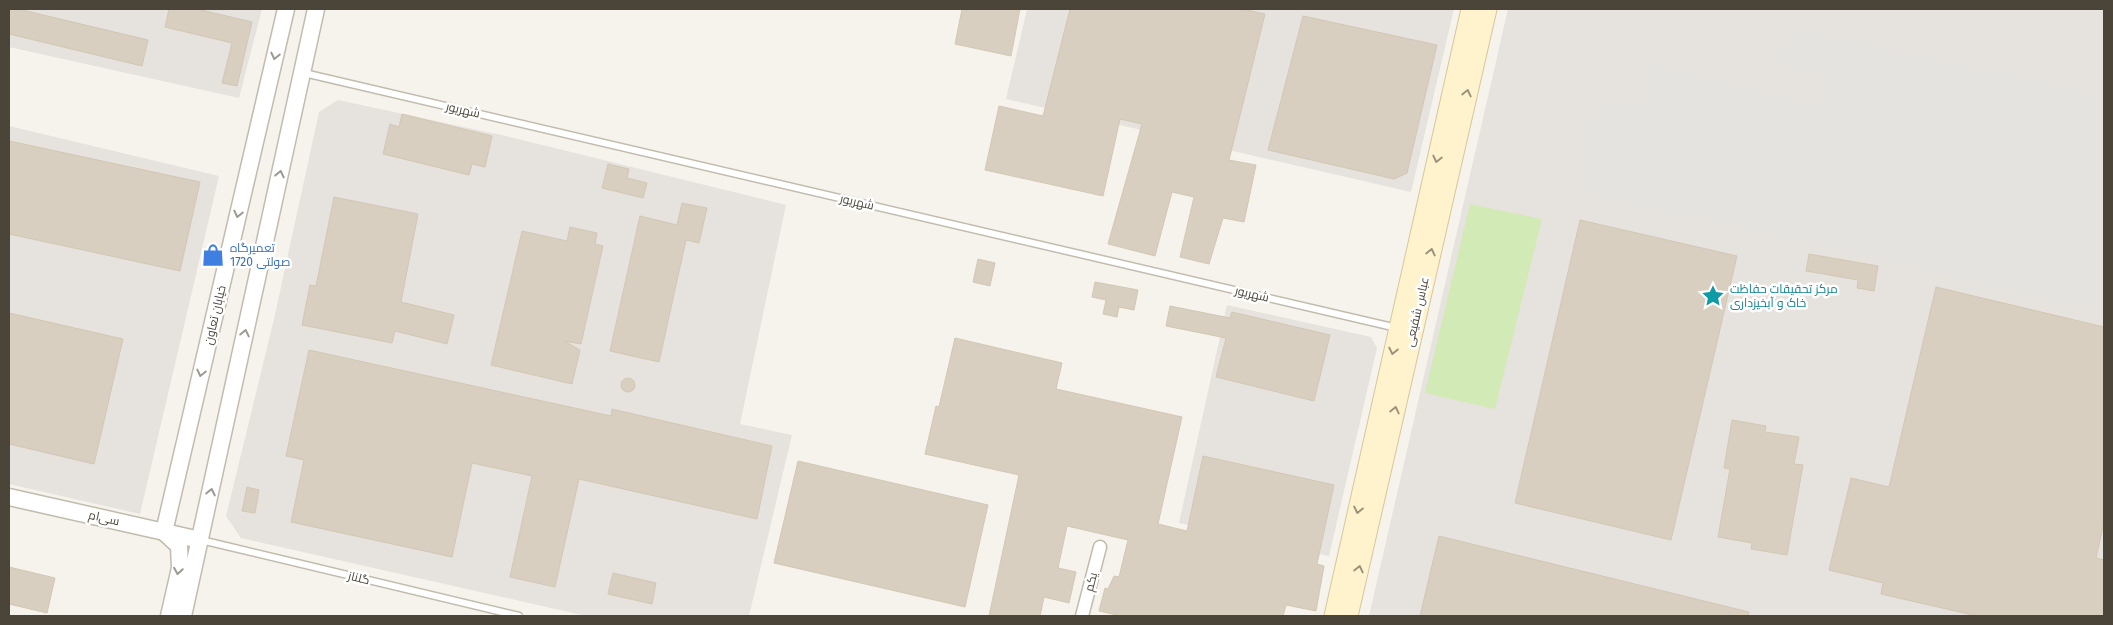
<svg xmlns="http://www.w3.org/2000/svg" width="2113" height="625" viewBox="0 0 2113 625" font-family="'Fira Sans',Cairo,sans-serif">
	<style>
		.industrial { fill: #e6e2dd }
		.green { fill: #d2eab5 }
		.parking { fill: #e5e3e0 }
		.building { fill: #d8cfc1; stroke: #d3c7b4 }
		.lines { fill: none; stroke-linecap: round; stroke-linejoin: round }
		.service-casing { stroke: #c2bbae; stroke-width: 9 }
		.minor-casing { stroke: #c2bbae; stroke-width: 15 }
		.tertiary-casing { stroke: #c2bbae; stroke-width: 19 }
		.secondary-casing { stroke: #d6c79b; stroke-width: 21 }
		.service { stroke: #fff; stroke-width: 6 }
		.minor { stroke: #fff; stroke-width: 12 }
		.tertiary { stroke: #fff; stroke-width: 16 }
		.secondary { stroke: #fff3cd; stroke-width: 19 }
		.oneway { stroke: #9c9892 }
		.oneway2 { stroke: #9c937c }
		.labels { text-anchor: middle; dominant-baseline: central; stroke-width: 5; stroke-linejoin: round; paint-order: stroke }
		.street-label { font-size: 12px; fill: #4b4439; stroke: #fff }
		.shop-label { font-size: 12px; fill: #366cbe; stroke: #fff; text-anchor: start }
		.culture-label { font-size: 12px; fill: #0d838f; stroke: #fff; text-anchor: start }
	</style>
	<rect width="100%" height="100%" fill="#f6f3ec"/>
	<!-- industrial -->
	<g class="industrial">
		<polygon points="9,9 262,9 239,98 9,47"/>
		<polygon points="1027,9 1454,9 1411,192 1006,99"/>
		<polygon points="1508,9 2104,9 2104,616 1369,616"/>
		<polygon points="338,100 506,136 786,205 740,424 792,435 749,616 586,616 241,538 226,516 274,319 319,112"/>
		<polygon points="9,126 219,176 140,514 9,484"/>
		<polygon points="1227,305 1371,337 1377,348 1329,556 1179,523"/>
	</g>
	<!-- green -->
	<polygon class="green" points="1470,204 1542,219 1495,409 1425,393"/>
	<!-- parking -->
	<polygon class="parking" points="1789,26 2104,97 2104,311 1576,190 1596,96 1639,108 1648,63 1824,106 1833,76 1780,66"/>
	<!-- building -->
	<g class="building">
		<polygon points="9,9 18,9 148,40 142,66 9,34"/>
		<polygon points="169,9 197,9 252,22 237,86 222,83 232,43 165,27"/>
		<polygon points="962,9 1020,9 1011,56 955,44"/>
		<polygon points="1070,9 1242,9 1265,14 1229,160 1256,165 1244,222 1223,218 1209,264 1180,257 1194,197 1172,192 1155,256 1108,244 1142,124 1120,119 1103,196 985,170 999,106 1043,116"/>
		<polygon points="1303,16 1437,45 1407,173 1394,179 1268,150"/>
		<polygon points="402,114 492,136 485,167 472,164 469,175 383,154 390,124 399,127"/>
		<polygon points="9,141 200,182 180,271 9,234"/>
		<polygon points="608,164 629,169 627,178 647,183 643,198 602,188"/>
		<polygon points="334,197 418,214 401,302 454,315 447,344 395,331 392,343 302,325 310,285 316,286"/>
		<polygon points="682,203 707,208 699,243 686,240 659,362 610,351 640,216 677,225"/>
		<polygon points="1580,220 1737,256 1671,540 1515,503"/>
		<polygon points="570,227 597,233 595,244 603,246 581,344 564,341 580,350 572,384 491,365 522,231 567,241"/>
		<polygon points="1809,254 1878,266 1874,291 1857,288 1858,280 1806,271"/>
		<polygon points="978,259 995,263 990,286 973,282"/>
		<polygon points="1095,282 1138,290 1134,310 1119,307 1117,317 1103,314 1106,300 1092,297"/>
		<polygon points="1936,287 2104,327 2104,522 2096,558 2104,560 2104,616 1977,616 1881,594 1883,583 1829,570 1851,478 1889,487"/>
		<polygon points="1170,306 1230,318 1232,312 1330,335 1314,401 1216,377 1226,338 1166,326"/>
		<polygon points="9,313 123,339 94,464 9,444"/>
		<polygon points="955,338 1062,363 1056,389 1182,417 1158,524 1187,531 1203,456 1334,485 1317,564 1324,566 1316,611 1286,605 1283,616 1121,616 1099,611 1105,588 1108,589 1114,576 1119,577 1128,540 1067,526 1058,568 1076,572 1069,603 1044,597 1040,616 989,616 1019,475 925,454 936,406 939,407"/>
		<polygon points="309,350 611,416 612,409 772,446 757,519 579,479 555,587 510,577 532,476 472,463 452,557 291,522 304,460 286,456"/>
		<circle cx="628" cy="385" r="7"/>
		<polygon points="1732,420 1766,426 1765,432 1799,437 1794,464 1803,465 1787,555 1751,549 1752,543 1718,537 1730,469 1724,468"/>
		<polygon points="798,461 988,505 965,607 774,563"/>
		<polygon points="247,487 259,490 255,513 242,511"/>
		<polygon points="1439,536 1749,612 1748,616 1420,616"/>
		<polygon points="9,567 55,578 47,613 9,604"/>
		<polygon points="613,573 656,583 652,604 608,594"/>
	</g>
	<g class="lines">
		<defs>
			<g id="service">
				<polyline points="304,73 1397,328"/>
				<polyline points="201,540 519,616"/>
			</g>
			<polyline id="minor" points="1082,616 1100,547"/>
			<g id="tertiary">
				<polyline points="9,497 200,540"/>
				<polyline points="164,532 286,9"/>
				<polyline points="164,532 179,546 180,568 169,616"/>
				<polyline points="183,616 316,9"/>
			</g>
			<g id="secondary">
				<polyline points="1334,616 1471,9"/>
				<polyline points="1348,616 1487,9"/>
			</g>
		</defs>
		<!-- service casing -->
		<use href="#service" class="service-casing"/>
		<!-- minor casing -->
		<use href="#minor" class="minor-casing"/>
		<!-- tertiary casing -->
		<use href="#tertiary" class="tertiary-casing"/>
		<!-- secondary casing -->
		<use href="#secondary" class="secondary-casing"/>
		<!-- service -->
		<use href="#service" class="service"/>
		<!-- minor -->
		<use href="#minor" class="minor"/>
		<!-- tertiary -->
		<use href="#tertiary" class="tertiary"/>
		<!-- secondary -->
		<use href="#secondary" class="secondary"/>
	</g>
	<!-- one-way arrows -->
	<defs><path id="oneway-chevron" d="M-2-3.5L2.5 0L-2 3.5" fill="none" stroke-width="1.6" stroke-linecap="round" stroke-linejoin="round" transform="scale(1.25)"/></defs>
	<g class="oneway">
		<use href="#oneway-chevron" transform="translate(275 56) rotate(103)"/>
		<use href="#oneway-chevron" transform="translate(280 174) rotate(-78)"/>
		<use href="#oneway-chevron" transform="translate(238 214) rotate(103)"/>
		<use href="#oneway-chevron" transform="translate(245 333) rotate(-78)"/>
		<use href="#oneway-chevron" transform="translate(201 373) rotate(103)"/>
		<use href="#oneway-chevron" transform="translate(211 492) rotate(-78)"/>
		<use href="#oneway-chevron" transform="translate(178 571) rotate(99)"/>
	</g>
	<g class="oneway2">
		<use href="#oneway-chevron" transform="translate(1467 93) rotate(-77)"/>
		<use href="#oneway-chevron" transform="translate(1437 159) rotate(103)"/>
		<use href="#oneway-chevron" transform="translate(1431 252) rotate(-77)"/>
		<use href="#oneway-chevron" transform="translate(1393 351) rotate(102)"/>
		<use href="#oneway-chevron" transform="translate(1395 410) rotate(-77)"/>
		<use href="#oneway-chevron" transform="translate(1358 510) rotate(102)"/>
		<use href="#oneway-chevron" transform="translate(1359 569) rotate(-77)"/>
	</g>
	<!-- icons -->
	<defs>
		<symbol id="shop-bare" viewBox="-9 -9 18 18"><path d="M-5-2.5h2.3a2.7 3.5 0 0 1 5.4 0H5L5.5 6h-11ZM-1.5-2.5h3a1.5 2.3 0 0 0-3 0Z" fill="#3f7fe0" stroke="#fff" stroke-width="2.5" paint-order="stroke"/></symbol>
		<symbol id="sight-bare" viewBox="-9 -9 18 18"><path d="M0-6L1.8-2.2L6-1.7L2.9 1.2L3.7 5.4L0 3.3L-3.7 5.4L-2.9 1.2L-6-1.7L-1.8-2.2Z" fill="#0f9aa8" stroke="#fff" stroke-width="2.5" paint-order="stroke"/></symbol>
	</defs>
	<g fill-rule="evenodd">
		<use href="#shop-bare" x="197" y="239" width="32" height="32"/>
		<use href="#sight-bare" x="1697" y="280" width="32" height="32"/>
	</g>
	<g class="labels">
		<!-- street labels -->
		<g class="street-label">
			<text transform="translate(463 110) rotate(13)">شهریور</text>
			<text transform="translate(857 202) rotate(13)">شهریور</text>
			<text transform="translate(1252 294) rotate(13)">شهریور</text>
			<text transform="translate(1417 312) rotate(-77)">عباس شفیعی</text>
			<text transform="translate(215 315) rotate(-77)">خیابان تعاون</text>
			<text transform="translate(104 518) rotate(13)">سی‌ام</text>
			<text transform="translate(359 578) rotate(14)">گلناز</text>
			<text transform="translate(1091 582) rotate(-76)">یکم</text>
		</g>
		<!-- shop labels -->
		<g class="shop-label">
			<text x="230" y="248">تعمیرگاه<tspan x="230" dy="14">1720 صولتی</tspan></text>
		</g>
		<!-- culture labels -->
		<g class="culture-label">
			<text x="1730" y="289">مرکز تحقیقات حفاظت<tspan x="1730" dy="14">خاک و آبخیزداری</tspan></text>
		</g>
	</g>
	<!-- border -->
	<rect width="2113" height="625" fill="none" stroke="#4b4439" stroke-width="20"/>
</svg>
